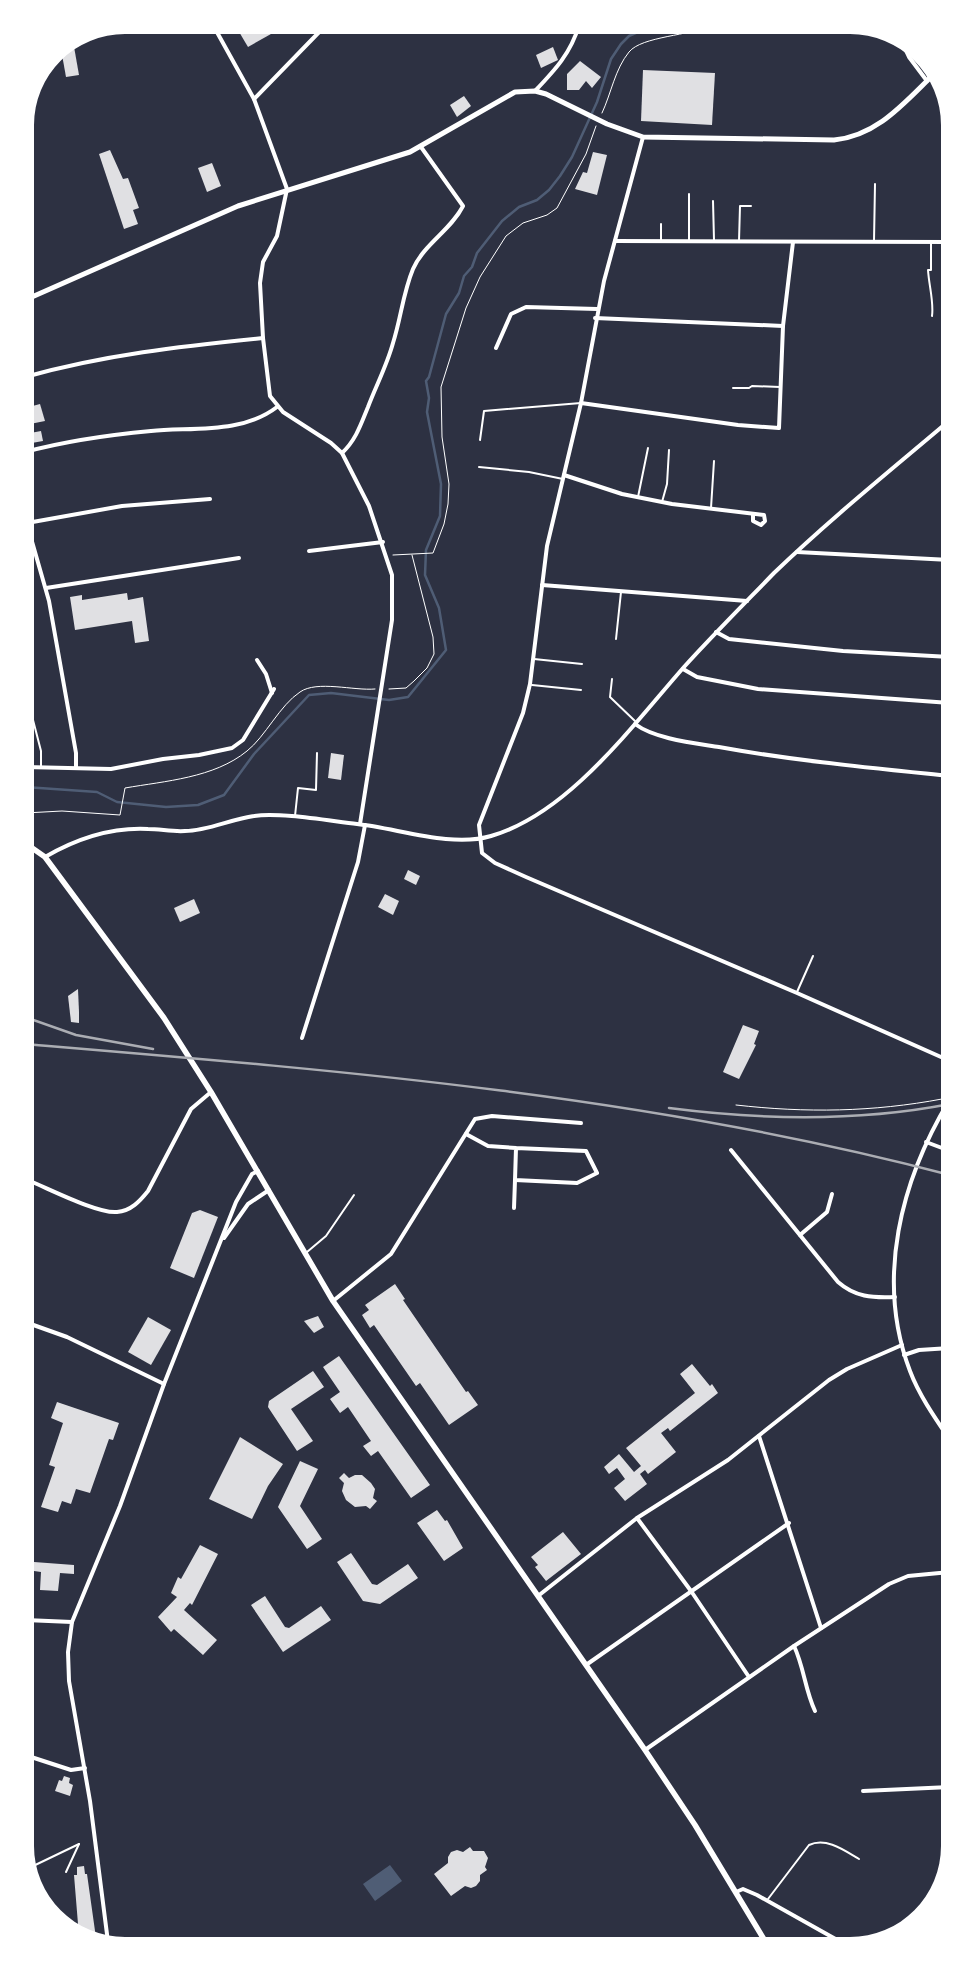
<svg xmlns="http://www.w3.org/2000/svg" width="975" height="1971" viewBox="0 0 975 1971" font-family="Georgia,serif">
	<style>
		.water { fill: #4f5d75 }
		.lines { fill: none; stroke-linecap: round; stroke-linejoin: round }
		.stream { stroke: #4f5d75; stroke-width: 2.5 }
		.building { fill: #e0e0e3 }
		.path { stroke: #fff; stroke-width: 1 }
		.service { stroke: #fff; stroke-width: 2 }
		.minor { stroke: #fff; stroke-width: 4 }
		.tertiary { stroke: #fff; stroke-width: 5 }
		.secondary { stroke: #fff; stroke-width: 5.5 }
		.rail { stroke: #abadb3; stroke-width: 2.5 }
	</style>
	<rect width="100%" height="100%" fill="#2d3142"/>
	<!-- water -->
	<polygon class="water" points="390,1865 402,1881 375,1901 363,1884"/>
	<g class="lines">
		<!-- stream -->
		<polyline class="stream" points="25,787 97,792 117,802 166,807 198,805 224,795 254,754 309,695 331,693 389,700 408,697 446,650 439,608 425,575 426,550 440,516 441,484 427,412 429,398 426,381 429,377 446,314 459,293 464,276 472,267 477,253 502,221 519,207 537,200 549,190 560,176 572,157 597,102 611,59 621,44 629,36 640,31 671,25"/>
	</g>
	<!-- building -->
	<g class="building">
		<polygon points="235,25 287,25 248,47"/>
		<polygon points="73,41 79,75 66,77 61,49"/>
		<polygon points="553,47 558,60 541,68 536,55"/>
		<polygon points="580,61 601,77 592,88 586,81 579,90 567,90 567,74"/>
		<polygon points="643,70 715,73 712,125 641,121"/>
		<polygon points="464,96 471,106 457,117 450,105"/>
		<polygon points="110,150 123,179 128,178 139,208 133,210 138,224 124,229 99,154"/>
		<polygon points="593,152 607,155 597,195 575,189 583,172 587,173"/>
		<polygon points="212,163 221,186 207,192 198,168"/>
		<polygon points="40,404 45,421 25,425 25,408"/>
		<polygon points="41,431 43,441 26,444 25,434"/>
		<polygon points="127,593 128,600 143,597 149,641 135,643 132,621 75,630 70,597 82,595 82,600"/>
		<polygon points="331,753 344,755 341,780 328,778"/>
		<polygon points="408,870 420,876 416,885 404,879"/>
		<polygon points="385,894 399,901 393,915 378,907"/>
		<polygon points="194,899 200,913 180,922 174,908"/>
		<polygon points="78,989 79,1012 79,1023 71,1022 68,996"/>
		<polygon points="743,1025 759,1031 754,1044 756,1045 739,1079 723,1072"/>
		<polygon points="200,1210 218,1217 194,1278 170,1268 192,1213"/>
		<polygon points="395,1284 405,1299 403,1300 466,1392 468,1391 478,1405 449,1425 420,1383 416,1386 374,1325 370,1328 362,1315 369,1310 365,1305"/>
		<polygon points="318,1316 324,1327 314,1333 304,1321"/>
		<polygon points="148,1317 171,1330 151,1365 128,1352"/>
		<polygon points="339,1356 430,1485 411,1498 378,1451 371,1456 363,1446 371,1441 348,1407 340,1413 330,1399 340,1392 323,1367"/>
		<polygon points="692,1364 710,1386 712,1384 718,1393 670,1431 668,1428 661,1433 676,1452 648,1474 645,1470 640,1474 647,1484 625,1501 614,1488 625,1479 617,1468 609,1474 604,1467 619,1454 634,1472 641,1466 626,1448 695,1393 680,1374"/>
		<polygon points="313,1371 324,1387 291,1409 313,1441 297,1451 268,1407 269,1401"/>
		<polygon points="57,1402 119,1423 113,1440 109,1439 90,1493 76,1489 71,1504 62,1501 58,1512 41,1507 55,1467 49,1465 63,1423 51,1418"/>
		<polygon points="240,1437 283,1464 268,1486 252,1519 209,1499"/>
		<polygon points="300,1461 318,1469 300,1506 322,1539 307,1549 278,1507"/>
		<polygon points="344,1473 349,1478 355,1475 362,1475 371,1483 375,1489 373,1498 377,1501 370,1509 366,1506 355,1507 346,1500 342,1491 344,1483 339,1478"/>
		<polygon points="437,1510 445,1521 447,1520 463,1548 444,1561 417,1523"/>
		<polygon points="563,1532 581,1554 546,1581 535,1567 538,1565 531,1557"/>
		<polygon points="200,1545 218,1554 192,1605 190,1603 184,1610 217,1640 203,1655 174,1629 171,1632 158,1617 177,1597 171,1593 178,1577 181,1579"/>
		<polygon points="351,1553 372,1584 377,1585 408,1564 418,1578 380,1604 363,1601 337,1562"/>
		<polygon points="34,1562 74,1565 74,1574 60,1573 58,1591 40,1590 41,1572 34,1571"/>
		<polygon points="265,1596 285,1627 289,1628 321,1606 331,1620 283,1652 251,1605"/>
		<polygon points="64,1776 70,1778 69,1783 73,1785 70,1796 55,1791 59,1780 62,1781"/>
		<polygon points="470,1847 473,1851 484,1851 488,1858 485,1867 487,1870 480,1875 480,1881 476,1886 471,1888 465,1886 451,1896 434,1874 448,1863 448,1857 451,1852 457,1850 463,1852"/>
		<polygon points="84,1866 85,1874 87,1874 96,1938 69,1929 66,1925 78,1924 74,1875 77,1875 77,1867"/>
	</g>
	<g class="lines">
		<!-- path -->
		<g class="path">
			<path d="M602,113C611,94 615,69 629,52C642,36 690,36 712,25"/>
			<polyline points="393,555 433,553 444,524 448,504 449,484 442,437 441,387 466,308 480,277 506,236 523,223 547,215 557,208 586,154 596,126"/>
			<polyline points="389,689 406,688 414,681 427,668 434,654 433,637 412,555"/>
			<path d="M25,813L62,811L120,815L125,788C165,781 214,778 247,751C265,737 280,705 300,692C317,680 354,691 375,689"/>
			<path d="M736,1105C806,1113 873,1112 942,1099"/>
		</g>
		<!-- service -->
		<g class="service">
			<polyline points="689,194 689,240"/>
			<polyline points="713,201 714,240"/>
			<polyline points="661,224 661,241"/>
			<polyline points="739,241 740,206 751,206"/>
			<polyline points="874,241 875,184"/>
			<path d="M931,243V270H928C929,286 934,302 932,316"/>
			<polyline points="948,313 950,313"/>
			<polyline points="733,388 749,388 752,386 780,387"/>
			<polyline points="480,440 484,411 581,403"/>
			<polyline points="479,467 529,472 563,479"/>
			<polyline points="638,497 648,448"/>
			<polyline points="662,502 667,484 669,450"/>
			<polyline points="711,508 714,461"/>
			<polyline points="616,639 621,592"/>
			<polyline points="534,659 582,664"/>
			<polyline points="612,679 610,697 636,722"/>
			<polyline points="532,685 581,690"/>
			<polyline points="25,689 41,751 41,767"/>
			<polyline points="295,816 298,788 316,790 317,753"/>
			<polyline points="797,992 813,956"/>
			<polyline points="307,1252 326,1236 354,1195"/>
			<polyline points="29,1868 79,1844"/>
			<polyline points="66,1872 79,1844"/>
			<path d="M768,1899L809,1845C826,1837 844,1850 859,1859"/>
		</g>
		<!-- minor -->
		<g class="minor">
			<polyline points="213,25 254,99 287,189 277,236 263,262 260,283 263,338 270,396 283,412 331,443 342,453 369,506 392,575 392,620 360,824"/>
			<polyline points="902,42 909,57 927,81"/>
			<path d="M535,91C555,70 571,53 579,25"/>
			<polyline points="254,99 326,25"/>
			<polyline points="643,137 604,281 581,403 547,546 530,684 523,713 479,825 482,853 495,863 526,877 797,993 950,1061"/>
			<polyline points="615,241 950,242"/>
			<polyline points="595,318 783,326"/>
			<polyline points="496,348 511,314 526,307 597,309"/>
			<path d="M25,377C103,355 182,346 263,338"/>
			<polyline points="581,403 738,425 779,428 783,326 793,242"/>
			<path d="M25,452C66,441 108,435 151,431C192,427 242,434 277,407"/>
			<path d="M342,453C356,440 361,424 368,407C376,386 387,365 393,343C401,318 403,293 413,269C424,244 451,230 463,206L421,147"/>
			<polyline points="564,475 622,494 672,504 764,515 765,521 761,525 753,521 753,514"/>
			<polyline points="25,517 49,601 76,753 76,768"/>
			<polyline points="27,523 122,506 210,499"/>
			<polyline points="309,551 383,542"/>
			<polyline points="797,552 950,560"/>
			<polyline points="542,585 747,601"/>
			<polyline points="46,588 239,558"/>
			<polyline points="716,632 729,639 843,651 950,657"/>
			<polyline points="257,660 266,674 272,693"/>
			<polyline points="683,669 697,677 758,689 950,703"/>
			<path d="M635,724C655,739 694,743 719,747C796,761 872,768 950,776"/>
			<polyline points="25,767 111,769 163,759 199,755 232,748 243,740 274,689"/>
			<path d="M45,857C76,839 110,827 148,829C160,829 173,832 185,831C208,831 231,819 254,816C279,812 330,821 357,824C397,828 451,848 491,836C568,814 632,726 684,667C713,635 744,604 774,573C830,519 891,470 950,420"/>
			<polyline points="302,1038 358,862 365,825"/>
			<polyline points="466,1134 488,1146 516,1148 515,1180 577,1183 597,1173 586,1151 516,1148"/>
			<polyline points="926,1142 950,1151"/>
			<path d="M731,1150L838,1282C855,1297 872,1298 895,1297"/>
			<path d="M25,1179C46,1187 97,1214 117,1212C131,1211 140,1201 148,1191L191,1109L211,1092"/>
			<polyline points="514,1208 515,1180"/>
			<polyline points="800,1235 827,1212 832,1194"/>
			<polyline points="224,1238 248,1204 269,1190"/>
			<polyline points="333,1301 391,1254 475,1119 492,1116 581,1123"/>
			<polyline points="25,1322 67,1337 164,1384"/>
			<polyline points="904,1355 919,1350 950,1348"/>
			<polyline points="759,1436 821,1628"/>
			<path d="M950,1440C935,1418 919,1395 910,1371C875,1279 901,1180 950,1099"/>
			<polyline points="637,1518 691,1591 749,1677"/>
			<polyline points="538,1596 637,1518 728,1460 829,1380 847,1369 902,1345"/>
			<polyline points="25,1620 72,1622"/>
			<path d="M794,1646C804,1667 805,1690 815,1711"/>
			<polyline points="586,1665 789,1523"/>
			<polyline points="645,1750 794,1646 889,1584 908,1576 950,1572"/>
			<polyline points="25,1755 71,1770 85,1768"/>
			<polyline points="863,1791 950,1787"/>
			<polyline points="736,1892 743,1889 757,1895 848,1946"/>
			<polyline points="108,1942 90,1801 69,1681 68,1652 72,1622 120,1506 164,1384 236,1202 252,1174 258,1171"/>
		</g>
		<!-- tertiary -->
		<path class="tertiary" d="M25,300L238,206L410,152L515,92L535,91L546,94L607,124L643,137L834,140C877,136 904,103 933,75"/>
		<!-- secondary -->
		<polyline class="secondary" points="25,843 45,857 164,1018 211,1092 333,1301 645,1750 695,1825 768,1946"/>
		<!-- rail -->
		<g class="rail">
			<polyline points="25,1017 76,1035 153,1049"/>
			<path d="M25,1044C335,1070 648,1095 950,1175"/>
			<path d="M669,1108C762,1120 857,1122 950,1104"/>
		</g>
	</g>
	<!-- crop -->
	<path d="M0 0H975V1971H0ZM125 34H850A91 91 0 0 1 941 125V1846A91 91 0 0 1 850 1937H125A91 91 0 0 1 34 1846V125A91 91 0 0 1 125 34Z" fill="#fff" fill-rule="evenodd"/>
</svg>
